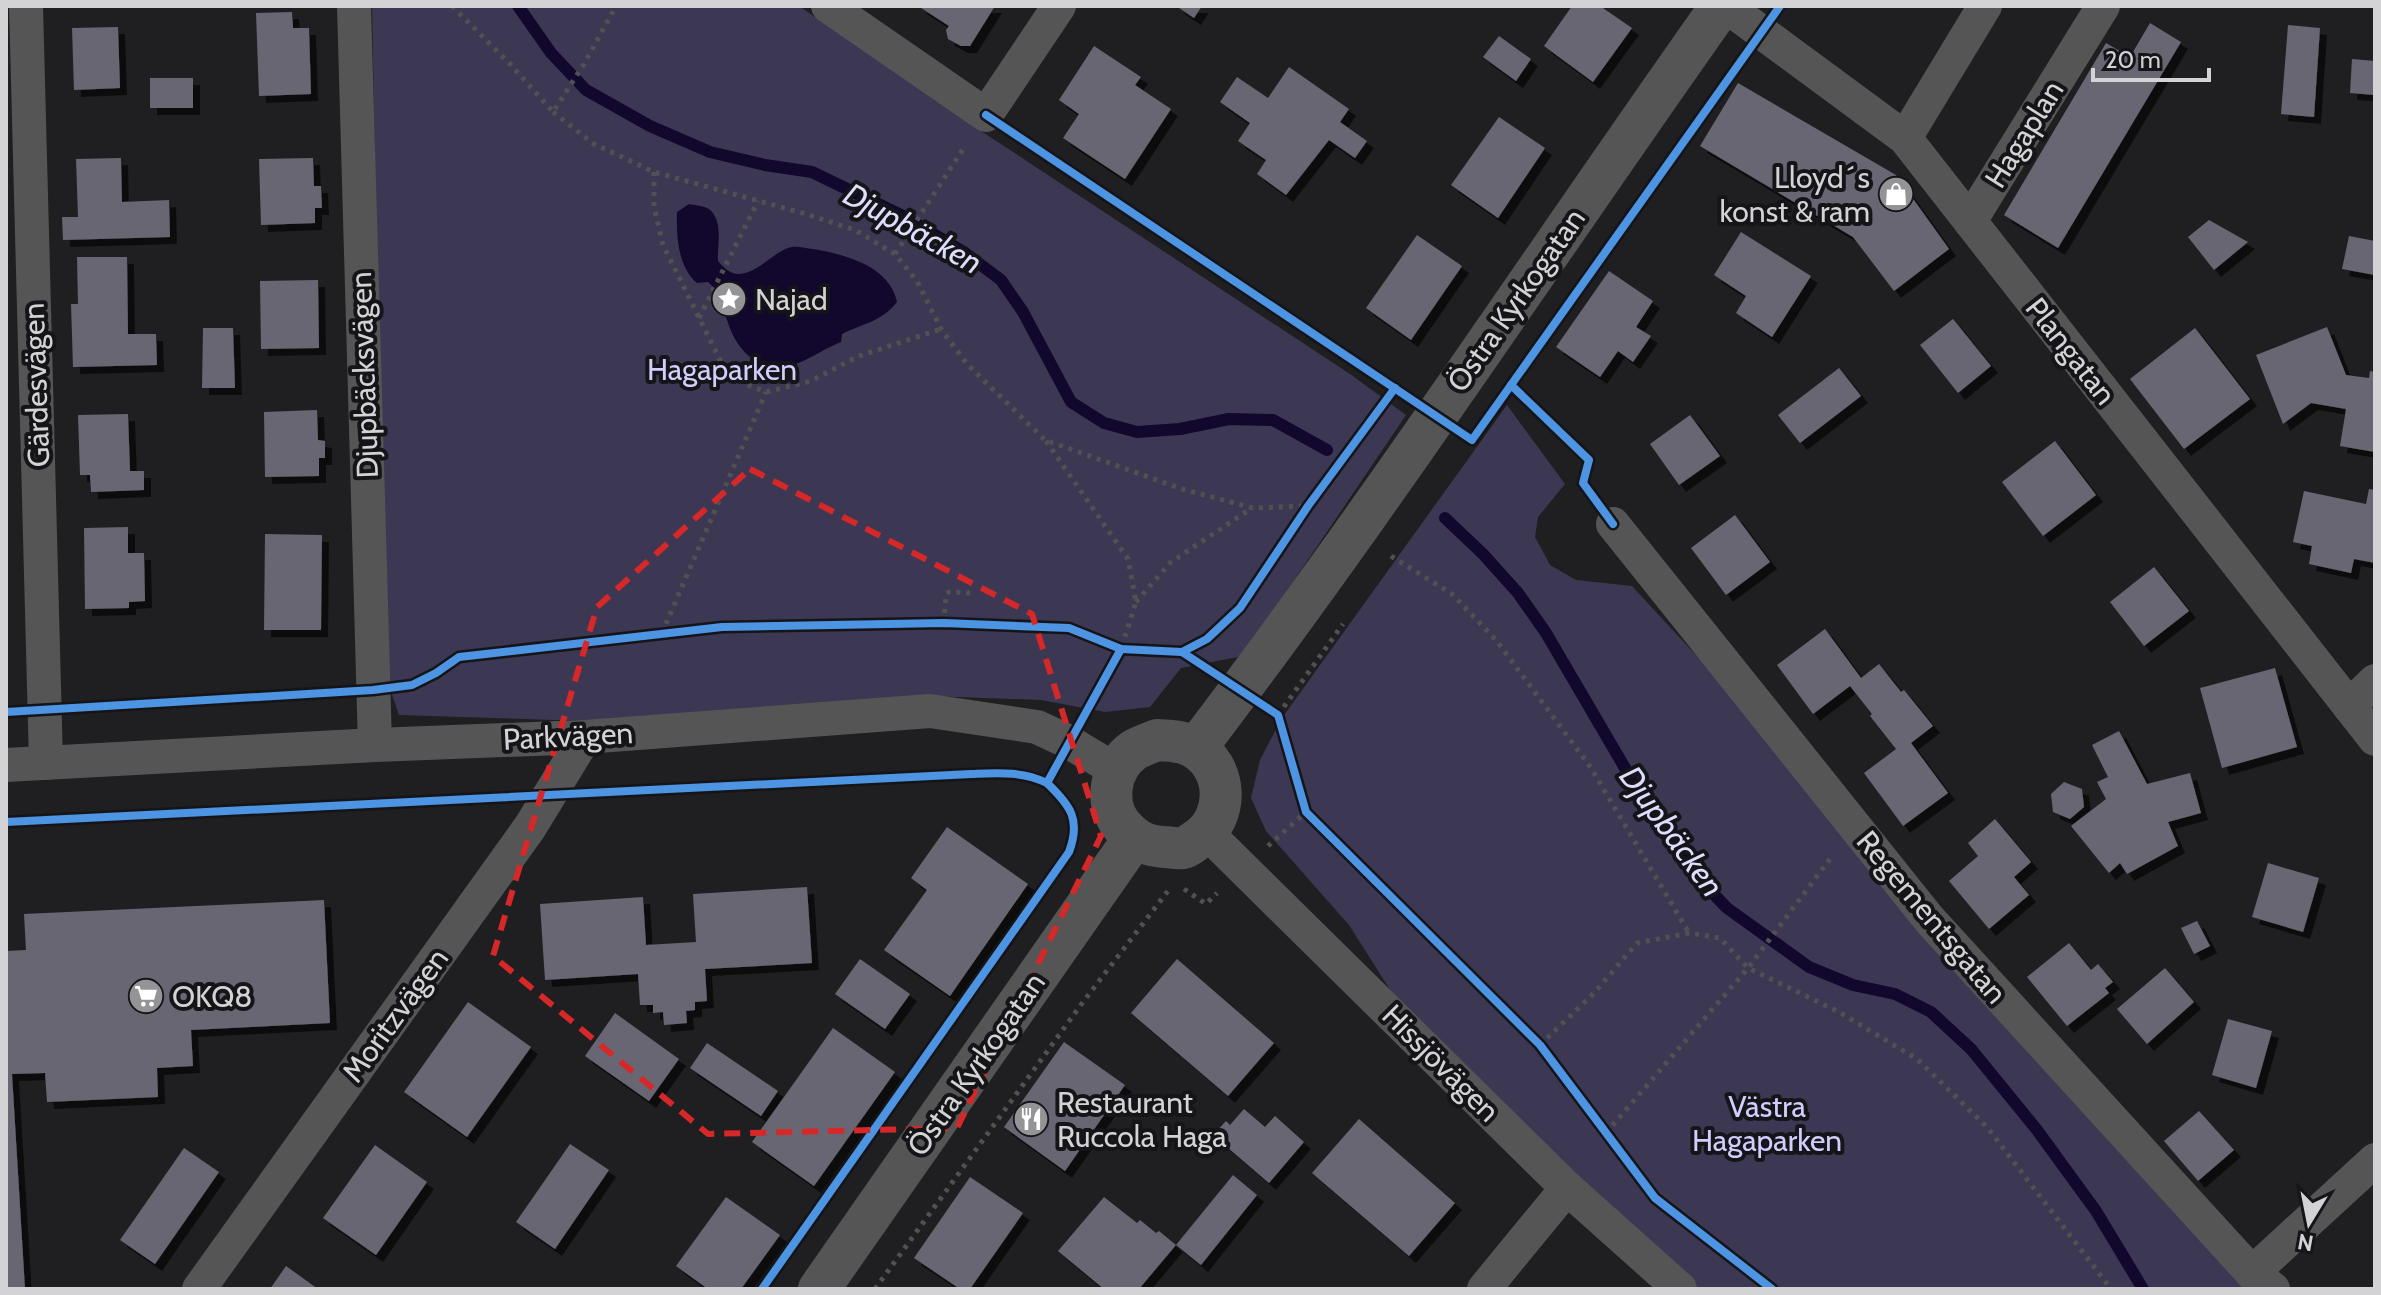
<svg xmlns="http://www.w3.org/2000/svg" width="2381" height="1295" viewBox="0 0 2381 1295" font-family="Cabin,sans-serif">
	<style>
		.green { fill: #3c3854 }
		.water { fill: #12082e }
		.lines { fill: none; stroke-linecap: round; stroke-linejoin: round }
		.stream { stroke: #12082e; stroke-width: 12 }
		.building { fill: #686672; filter: url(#shadow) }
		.path { stroke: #515151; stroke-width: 5; stroke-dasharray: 4 6; stroke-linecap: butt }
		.minor { stroke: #555; stroke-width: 34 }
		.tertiary { stroke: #555; stroke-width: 42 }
		.cycleway-casing { stroke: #151519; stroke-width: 13 }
		.cycleway { stroke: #4d94e3; stroke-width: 8 }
		.marked { fill: none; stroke: #d62828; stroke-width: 6; stroke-dasharray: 16 10; stroke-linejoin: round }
		.labels { text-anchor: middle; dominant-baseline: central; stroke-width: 8; stroke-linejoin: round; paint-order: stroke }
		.street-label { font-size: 30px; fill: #d3d3d5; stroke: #151519 }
		.poi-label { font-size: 30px; fill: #d3d3d5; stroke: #151519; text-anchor: start }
		.park-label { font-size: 30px; fill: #d1cdfc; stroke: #151519 }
		.water-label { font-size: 32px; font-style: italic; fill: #dfddfd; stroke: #151519 }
	</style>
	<defs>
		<filter id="shadow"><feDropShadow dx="7" dy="7" stdDeviation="0" flood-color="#0009"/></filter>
	</defs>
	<rect width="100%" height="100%" fill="#1f1f21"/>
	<!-- green -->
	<g class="green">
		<polygon points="372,6 799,6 978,129 1350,374 1406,415 1243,656 1181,668 1150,707 1105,712 1041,700 930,696 586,721 399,715 385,674"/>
		<polygon points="1507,405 1565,484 1538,517 1535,537 1550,565 1576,580 1632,586 1854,826 2273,1289 1680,1289 1427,1048 1349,925 1266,831 1251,798 1260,760 1282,718"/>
	</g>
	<!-- water -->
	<path class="water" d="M689,204C694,205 704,206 709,209C724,221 717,246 718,261C723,267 730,274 738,274C757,274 771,254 788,248C795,245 805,248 813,249C844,254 890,266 897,302C881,322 864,323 842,334L841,342C809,355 782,383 750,357C738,347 732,335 727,320C721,303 722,294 708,282L697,283C678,267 676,236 677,212Z"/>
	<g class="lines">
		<!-- stream -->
		<g class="stream">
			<polyline points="518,6 551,53 586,90 650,126 710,152 765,165 812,172 905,217 965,253 1001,280 1023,312 1071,402 1104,423 1137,432 1180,429 1229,419 1273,420 1327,450"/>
			<polyline points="1445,518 1483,554 1518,593 1546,633 1656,821 1693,873 1727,908 1809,967 1853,985 1895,994 1931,1012 1971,1049 2037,1130 2096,1211 2143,1289"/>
		</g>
	</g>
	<!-- building -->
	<g class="building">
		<polygon points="918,6 995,6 970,46 961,46 948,39 946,30 949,26"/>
		<polygon points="1176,6 1202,6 1194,18"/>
		<polygon points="1572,6 1600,6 1632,28 1593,82 1544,46"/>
		<polygon points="292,12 293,28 309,28 311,94 259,96 256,13"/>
		<polygon points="2150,23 2181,42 2058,248 2004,215 2106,43 2130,57"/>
		<polygon points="2288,25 2320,28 2314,117 2281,114"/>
		<polygon points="118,27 120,88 74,90 72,28"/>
		<polygon points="1499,36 1531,59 1516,81 1483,57"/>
		<polygon points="1094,46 1141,77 1135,85 1171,109 1125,179 1063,138 1079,114 1059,100"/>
		<polygon points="2352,59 2375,61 2375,95 2350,93"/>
		<polygon points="1289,67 1349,109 1340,122 1367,141 1355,158 1329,140 1286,195 1257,174 1266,160 1238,141 1250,123 1220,102 1237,77 1268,98"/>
		<rect x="150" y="78" width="43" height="30"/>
		<polygon points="1738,83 1896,175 1949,249 1894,291 1853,237 1700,146"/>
		<polygon points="1499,117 1545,148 1498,218 1451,185"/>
		<polygon points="121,158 122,202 169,200 170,237 63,240 62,217 78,217 76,159"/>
		<polygon points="313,158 314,186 321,186 322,208 315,208 315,223 261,225 259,159"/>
		<polygon points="2209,220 2248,242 2214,270 2188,237"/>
		<polygon points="1741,232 1811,276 1772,337 1736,313 1746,296 1714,275"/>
		<polygon points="1417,235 1462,266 1411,340 1366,308"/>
		<polygon points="2349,236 2375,241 2375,275 2342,269"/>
		<polygon points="77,257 127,257 128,334 156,334 157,365 73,367 71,304 78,304"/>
		<polygon points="1609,271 1653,301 1636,327 1651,336 1633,362 1618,351 1600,377 1556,347"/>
		<polygon points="318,280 319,348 261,349 260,281"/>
		<polygon points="1953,319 1991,366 1958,393 1920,345"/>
		<polygon points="2327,327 2346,375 2369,378 2370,371 2375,372 2375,452 2340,446 2346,409 2311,403 2283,424 2256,355"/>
		<polygon points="203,328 233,328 235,388 202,388"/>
		<polygon points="2195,328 2250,399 2184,449 2130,379"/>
		<polygon points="1839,368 1861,396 1800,443 1778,415"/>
		<polygon points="317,410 318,440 325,441 325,458 319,458 319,476 265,477 264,412"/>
		<polygon points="128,414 130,471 144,471 144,490 91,492 90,475 80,475 78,415"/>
		<polygon points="1690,415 1720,456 1679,485 1650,444"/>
		<polygon points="2055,441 2096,495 2043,536 2002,482"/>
		<polygon points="2369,489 2375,490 2375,563 2354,559 2351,573 2309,564 2312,546 2293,542 2304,491 2366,504"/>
		<polygon points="1735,515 1770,562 1726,595 1691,548"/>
		<polygon points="128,527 128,553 144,553 145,601 129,602 129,608 85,609 84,528"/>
		<polygon points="265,534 322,535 321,630 264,630"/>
		<polygon points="2154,567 2189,611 2144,646 2110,602"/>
		<polygon points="1825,629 1861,678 1879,664 1901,692 1904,690 1933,726 1911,743 1948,793 1903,826 1864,773 1896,749 1870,716 1872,714 1850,686 1813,714 1777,665"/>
		<polygon points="2275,668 2297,747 2222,768 2200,688"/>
		<polygon points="2119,731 2147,784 2190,773 2201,813 2168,822 2178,846 2127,874 2120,863 2109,873 2071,826 2106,799 2097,782 2108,777 2092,745"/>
		<polygon points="2064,782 2082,789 2084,807 2070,819 2053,812 2051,794"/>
		<polygon points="1995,819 2031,862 2014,877 2029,895 1989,929 1949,881 1978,856 1968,843"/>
		<polygon points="947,827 1028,884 950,996 884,950 927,890 911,878"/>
		<polygon points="2268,863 2319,878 2303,932 2252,917"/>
		<polygon points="807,887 812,963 705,969 707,1001 695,1002 695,1010 686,1011 687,1023 664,1025 663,1012 653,1013 653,1005 640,1005 638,974 545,980 540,904 643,897 646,945 696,942 693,894"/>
		<polygon points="324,900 330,1023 191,1030 193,1066 157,1068 158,1097 47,1102 45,1073 12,1074 25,1289 6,1289 6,951 26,950 24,914"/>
		<polygon points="2197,921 2210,946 2194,954 2181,928"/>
		<polygon points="2069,943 2091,970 2098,964 2113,982 2105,988 2109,993 2067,1026 2027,977"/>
		<polygon points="860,959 910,994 885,1029 835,994"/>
		<polygon points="1177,959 1274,1043 1228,1096 1131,1013"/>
		<polygon points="2165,968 2194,1002 2147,1044 2117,1009"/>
		<polygon points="468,1002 531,1047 467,1137 404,1092"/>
		<polygon points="615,1013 679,1059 649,1101 585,1056"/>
		<polygon points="2228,1019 2272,1031 2256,1088 2212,1075"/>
		<polygon points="833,1028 895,1072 814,1186 752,1142"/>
		<polygon points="1064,1042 1125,1085 1065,1171 1004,1127"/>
		<polygon points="707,1043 778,1091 761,1116 690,1068"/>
		<polygon points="1244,1109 1265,1127 1275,1116 1304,1142 1269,1183 1213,1135 1226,1121 1230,1125"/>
		<polygon points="2199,1111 2234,1150 2198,1181 2164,1141"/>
		<polygon points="1359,1119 1455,1203 1409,1256 1312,1173"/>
		<polygon points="570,1144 609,1170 555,1249 516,1222"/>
		<polygon points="375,1145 427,1182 376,1255 323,1218"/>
		<polygon points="184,1148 219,1172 155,1264 120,1240"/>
		<polygon points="1233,1175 1257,1195 1201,1265 1176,1245"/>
		<polygon points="970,1177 1023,1213 970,1289 960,1289 914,1258"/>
		<polygon points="726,1197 780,1235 741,1289 708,1289 676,1266"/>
		<polygon points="1104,1197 1137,1223 1140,1220 1156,1233 1159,1231 1176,1245 1139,1289 1104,1289 1058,1251"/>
		<polygon points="286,1266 318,1289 270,1289"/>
	</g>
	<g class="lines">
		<!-- path -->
		<g class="path">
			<polyline points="452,6 511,65 553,112 584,64 616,6"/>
			<polyline points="553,112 594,144 654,172 806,214 855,230 895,254 917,281 941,329 967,364 1045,440 1182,489 1253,508 1308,506"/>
			<polyline points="654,172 654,207 663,245 720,360 743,383 766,392 811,381 859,356 941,329"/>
			<polyline points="895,254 965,146"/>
			<polyline points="699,318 758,201"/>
			<polyline points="1046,441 1128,559 1136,602 1121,649"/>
			<polyline points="1391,556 1452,594 1496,640 1591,768 1689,933"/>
			<polyline points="1136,602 1171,562 1252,508"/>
			<polyline points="944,623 946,594 949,592 970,593"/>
			<polyline points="662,633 766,392"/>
			<polyline points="1278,715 1343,624"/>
			<polyline points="1268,846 1306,812"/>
			<polyline points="1184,889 1206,904 1217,893"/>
			<polyline points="1540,1045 1595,992 1637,943 1689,933 1720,938 1748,968 1839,1012 1917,1059 1987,1127 2111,1289"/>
			<polyline points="1606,1133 1748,968 1833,855"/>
			<polyline points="875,1289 1083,1002 1171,887"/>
		</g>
		<!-- minor -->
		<g class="minor">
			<polyline points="26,6 46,763"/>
			<polyline points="354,6 375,745"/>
			<polyline points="828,6 986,115 1059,6"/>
			<polyline points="1726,6 1905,138 2375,739"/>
			<polyline points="1905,138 1985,6"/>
			<polyline points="1970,221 2103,6"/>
			<polyline points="1613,524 1929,919 2252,1273 2273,1289"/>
			<polyline points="2349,706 2375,681"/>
			<polyline points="6,765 375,745 585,737 930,711 1037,727 1069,742 1117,771"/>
			<polyline points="1207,833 1567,1188 1680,1289"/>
			<polyline points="2252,1273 2375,1160"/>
			<polyline points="199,1289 530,827 585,737"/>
			<polyline points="1484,1289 1567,1188"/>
		</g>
		<!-- tertiary -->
		<g class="tertiary">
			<path d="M1157,740C1170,741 1181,740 1193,747C1228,766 1230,817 1198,839C1193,842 1188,847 1183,848C1177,849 1170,847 1164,847C1148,846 1138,842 1126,830C1103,808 1108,768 1134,750C1141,746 1150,743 1157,740Z"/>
			<path d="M1196,748C1380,507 1546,253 1721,6"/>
			<polyline points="819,1289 1134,838"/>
		</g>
		<defs>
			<g id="cycleway">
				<polyline points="986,115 1472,440 1780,6"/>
				<polyline points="1511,385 1589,460 1583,483 1613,524"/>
				<polyline points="1182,652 1207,639 1240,608 1308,506 1395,388"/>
				<polyline points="6,712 373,690 412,685 436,673 459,657 722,627 944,623 1069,628 1121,649 1182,652 1278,715 1306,812 1540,1045 1655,1198 1772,1289"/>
				<path d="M6,822L971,774C998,773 1022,771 1047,783"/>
				<path d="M762,1289L1069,852C1081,820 1071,806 1047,783L1121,649"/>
			</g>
		</defs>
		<!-- cycleway casing -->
		<use href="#cycleway" class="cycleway-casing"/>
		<!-- cycleway -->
		<use href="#cycleway" class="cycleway"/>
	</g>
	<!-- marked area -->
	<path class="marked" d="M750,469L1032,614L1101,836L957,1128L708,1134L493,956L597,607Z"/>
	<!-- icons -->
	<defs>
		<symbol id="shop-disc" viewBox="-11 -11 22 22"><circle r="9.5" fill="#949496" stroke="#151519"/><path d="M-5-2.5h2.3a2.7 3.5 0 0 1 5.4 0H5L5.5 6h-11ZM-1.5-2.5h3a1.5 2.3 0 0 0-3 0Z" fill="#fff"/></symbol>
		<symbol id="sight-disc" viewBox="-11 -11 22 22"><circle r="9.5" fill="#949496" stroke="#151519"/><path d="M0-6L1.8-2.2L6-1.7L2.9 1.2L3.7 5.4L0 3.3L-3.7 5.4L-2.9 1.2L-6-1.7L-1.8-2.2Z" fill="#fff"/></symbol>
		<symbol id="supermarket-disc" viewBox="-11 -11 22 22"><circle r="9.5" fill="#949496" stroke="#151519"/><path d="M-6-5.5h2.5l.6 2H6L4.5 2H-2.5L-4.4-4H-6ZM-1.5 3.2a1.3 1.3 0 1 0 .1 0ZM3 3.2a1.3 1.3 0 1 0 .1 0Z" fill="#fff"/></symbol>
		<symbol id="restaurant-disc" viewBox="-11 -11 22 22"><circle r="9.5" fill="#949496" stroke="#151519"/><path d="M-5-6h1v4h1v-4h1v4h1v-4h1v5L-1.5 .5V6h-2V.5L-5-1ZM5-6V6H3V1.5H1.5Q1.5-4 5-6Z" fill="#fff"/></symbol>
	</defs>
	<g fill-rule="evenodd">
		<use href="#shop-disc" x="1876" y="174" width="40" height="40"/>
		<use href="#sight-disc" x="709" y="279" width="40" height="40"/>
		<use href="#supermarket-disc" x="126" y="976" width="40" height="40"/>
		<use href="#restaurant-disc" x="1011" y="1099" width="40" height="40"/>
	</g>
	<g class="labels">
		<!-- street labels -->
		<g class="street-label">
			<text transform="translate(2024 134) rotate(-58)">Hagaplan</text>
			<text transform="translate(1516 300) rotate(-55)">Östra Kyrkogatan</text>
			<text transform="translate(2071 351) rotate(52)">Plangatan</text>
			<text transform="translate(364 375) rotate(-92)">Djupbäcksvägen</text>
			<text transform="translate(36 385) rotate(-92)">Gärdesvägen</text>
			<text transform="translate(568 736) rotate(-3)">Parkvägen</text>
			<text transform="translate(1932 917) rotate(50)">Regementsgatan</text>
			<text transform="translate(395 1015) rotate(-54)">Moritzvägen</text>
			<text transform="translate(1441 1063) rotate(45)">Hissjövägen</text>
			<text transform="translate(976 1064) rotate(-55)">Östra Kyrkogatan</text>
		</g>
		<!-- poi labels -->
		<g class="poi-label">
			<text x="1870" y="177" text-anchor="end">Lloyd´s<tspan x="1870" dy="34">konst &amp; ram</tspan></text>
			<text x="755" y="299">Najad</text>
			<text x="172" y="996">OKQ8</text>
			<text x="1057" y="1102">Restaurant<tspan x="1057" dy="34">Ruccola Haga</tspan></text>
		</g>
		<!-- park labels -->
		<g class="park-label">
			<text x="722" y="369">Hagaparken</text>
			<text x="1767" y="1106">Västra<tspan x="1767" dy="34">Hagaparken</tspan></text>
		</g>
		<!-- water labels -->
		<g class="water-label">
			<text transform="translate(913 228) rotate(29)">Djupbäcken</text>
			<text transform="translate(1672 831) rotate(54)">Djupbäcken</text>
		</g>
	</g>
	<!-- border -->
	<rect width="2381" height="1295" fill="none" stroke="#d3d3d5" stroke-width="16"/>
	<!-- north arrow -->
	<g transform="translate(2309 1223) rotate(190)" stroke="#151519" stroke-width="6" paint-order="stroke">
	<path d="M0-6L14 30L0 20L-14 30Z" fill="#d3d3d5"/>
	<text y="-12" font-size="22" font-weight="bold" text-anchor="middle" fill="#d3d3d5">N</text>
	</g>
	<!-- scale -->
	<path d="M2093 68v12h116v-12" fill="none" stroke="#d3d3d5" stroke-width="4"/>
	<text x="2105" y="68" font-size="24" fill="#d3d3d5" stroke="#151519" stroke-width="6" paint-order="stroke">20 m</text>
</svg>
